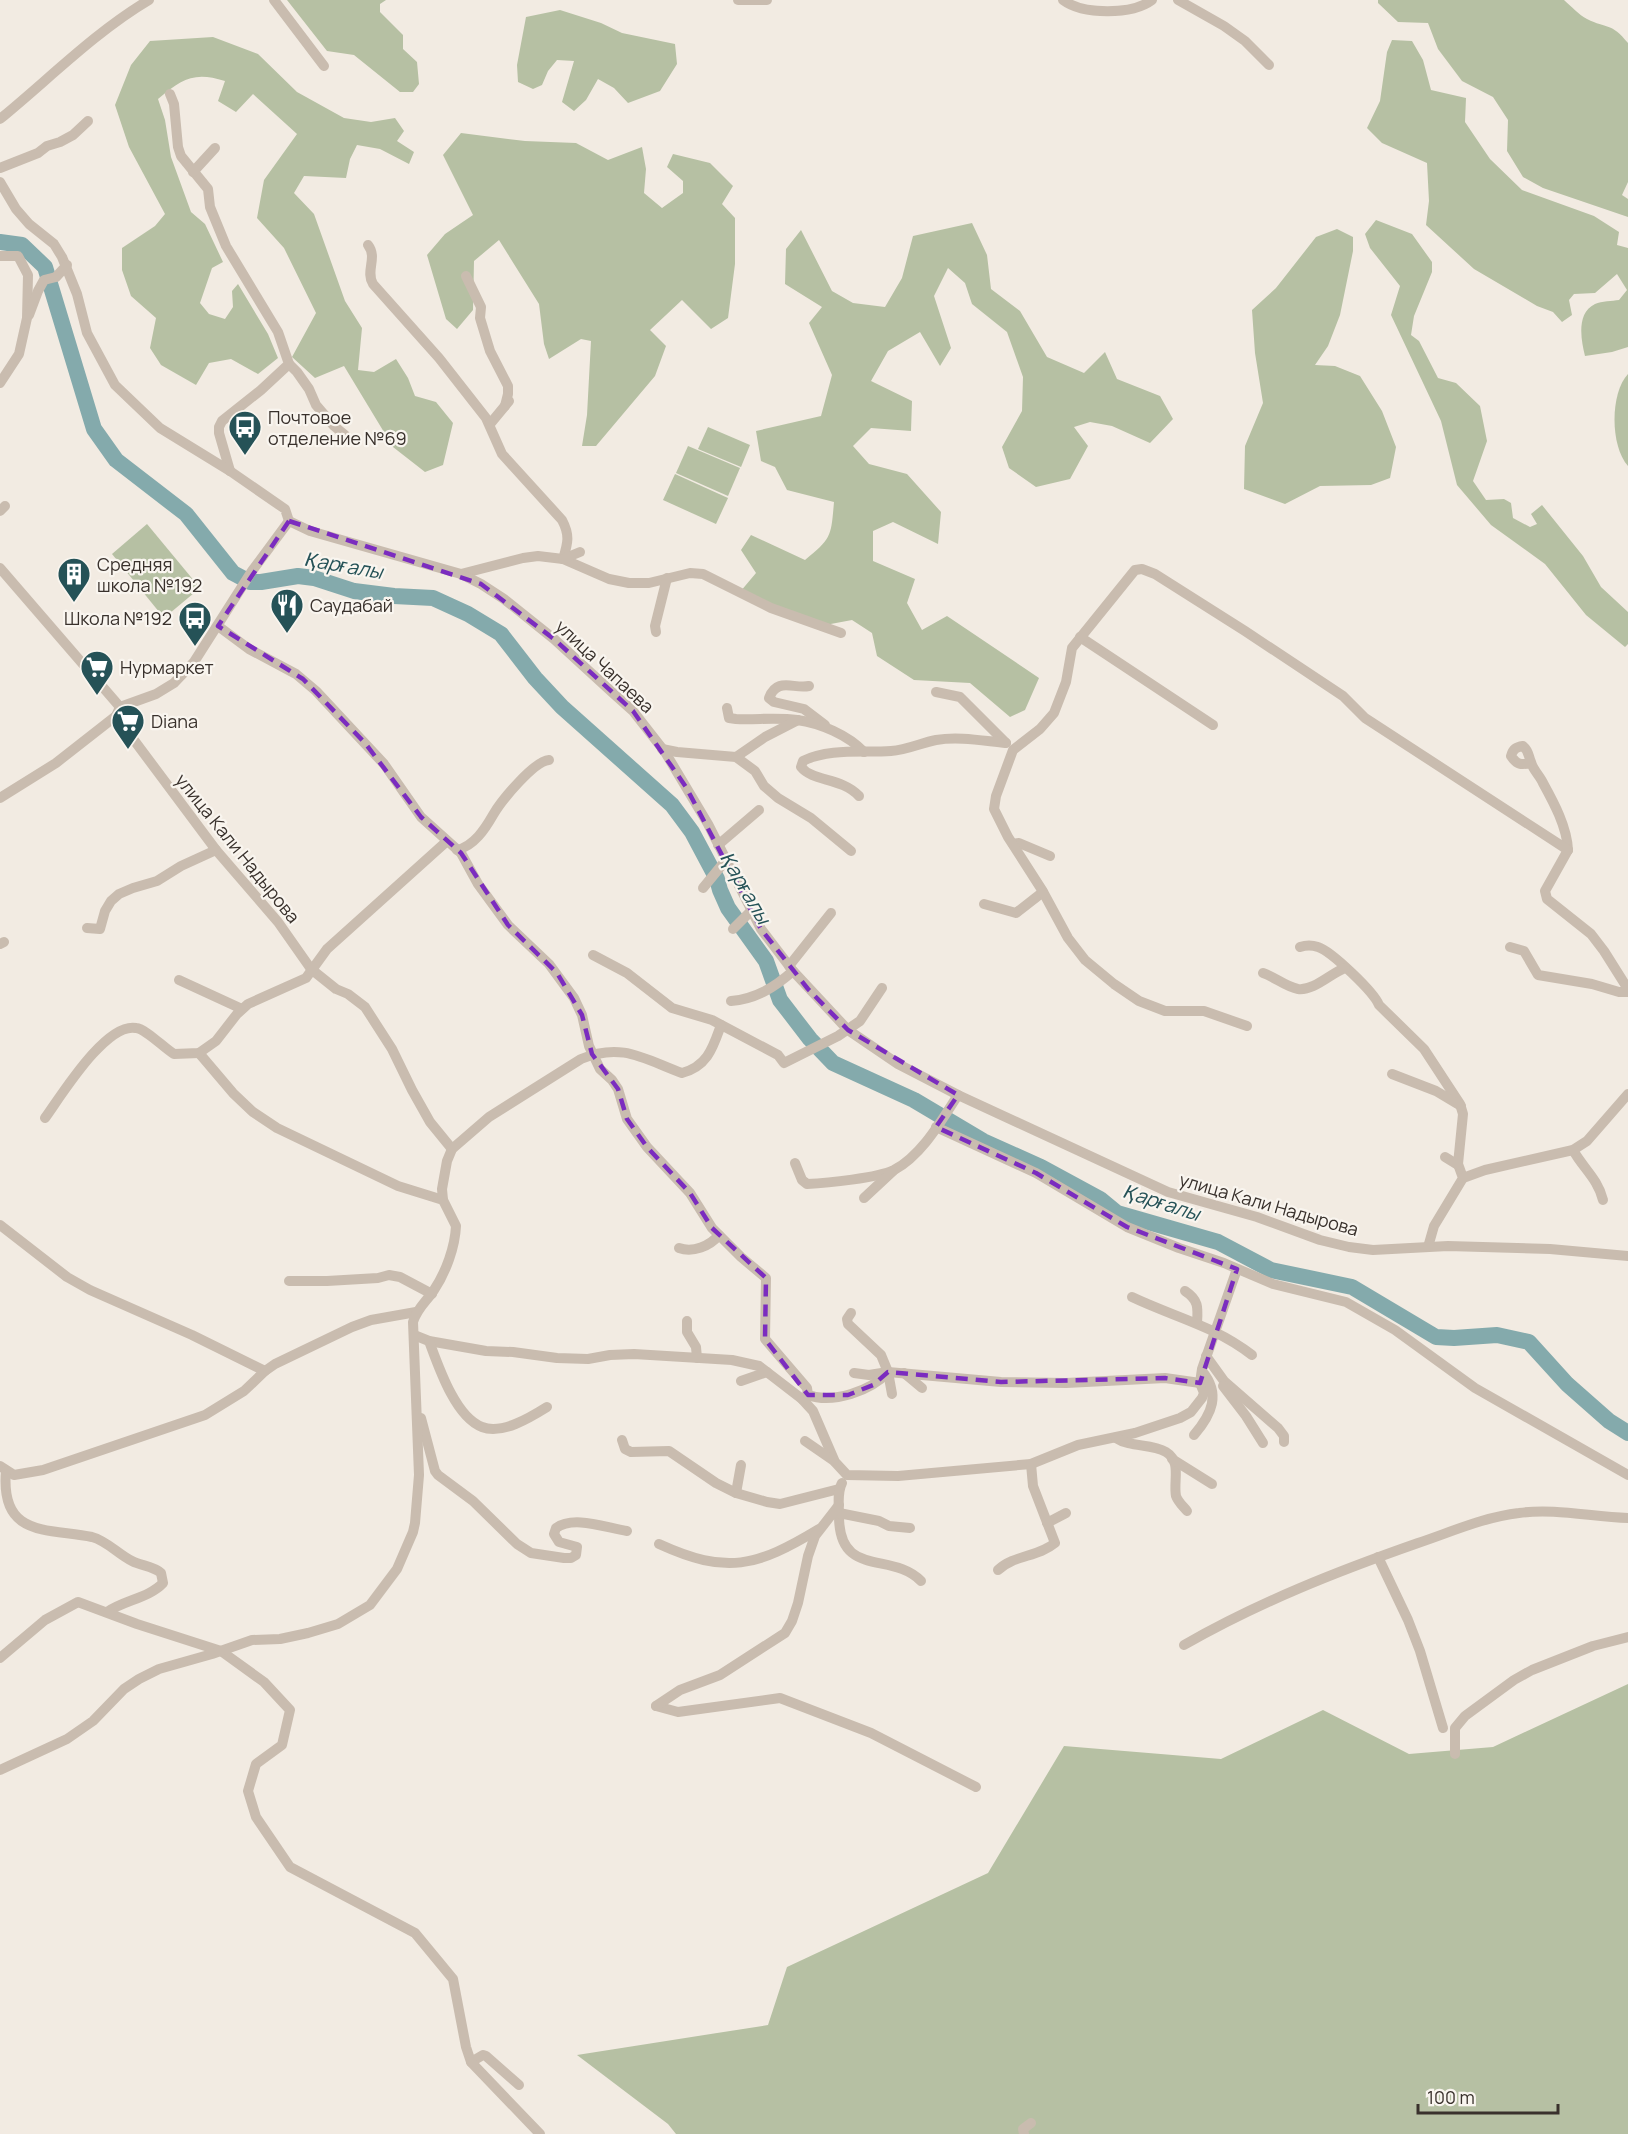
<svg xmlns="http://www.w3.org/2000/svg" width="1628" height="2134" viewBox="0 0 1628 2134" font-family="Manrope,sans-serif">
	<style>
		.green { fill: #b6c0a3 }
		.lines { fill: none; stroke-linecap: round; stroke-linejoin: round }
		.river { stroke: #84aaac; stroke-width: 16 }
		.minor { stroke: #c9bcaf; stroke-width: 10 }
		.marked { fill: none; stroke: #7b2cbf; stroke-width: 4.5; stroke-dasharray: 12 8; stroke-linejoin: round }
		.labels { text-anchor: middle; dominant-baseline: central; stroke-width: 4.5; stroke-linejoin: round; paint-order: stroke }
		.poi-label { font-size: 18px; fill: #39312c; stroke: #f9f5ef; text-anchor: start }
		.street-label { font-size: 18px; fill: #39312c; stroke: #f9f5ef }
		.water-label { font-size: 20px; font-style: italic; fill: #255257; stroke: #f9f5ef }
	</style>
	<rect width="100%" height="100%" fill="#f2ebe2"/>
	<!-- green -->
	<g class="green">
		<polygon points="287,0 386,0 380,4 380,12 403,35 403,49 417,62 419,84 413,92 400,92 354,55 327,51"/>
		<path d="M1378,0H1564C1571,6 1579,15 1587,19C1607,29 1611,22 1628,43V182L1622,195L1628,199V217L1543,188L1523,177L1507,151L1508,120L1493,97L1462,81L1438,49L1428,23L1398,22L1378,3Z"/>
		<polygon points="560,10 601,23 622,33 675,44 677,64 660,91 628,103 614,88 598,79 586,100 574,111 562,102 574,61 557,60 548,71 542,85 533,89 518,82 517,65 526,17"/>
		<path d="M213,37L258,54L297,92L344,118L371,122L395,118L404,131L397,141L414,152L409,164L380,149L357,145L350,159L346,178L304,176L294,193L314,214L345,301L362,328L358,370L374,372L396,359L408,378L415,396L436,402L453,423L443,465L425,472L393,447L344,366L315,378L292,357L316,313L284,248L257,218L264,180L297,134L253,94L236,112L218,101L225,81C194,71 182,79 158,99L165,120L171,157L191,212L205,224L223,262L212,268L200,303L209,314L225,319L233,307L232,291L238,284L268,334L278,358L258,374L231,359L209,363L196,385L161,365L150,348L156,318L131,296L122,270V248L155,226L165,214L129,147L115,105L131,65L150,41Z"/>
		<path d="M1392,40L1412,41L1423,60L1431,90L1466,98L1465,122L1490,159L1522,190L1594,216L1619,232L1617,245L1628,248V347L1612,352L1585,356C1581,340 1576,313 1595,304C1602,301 1612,301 1619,300L1627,290L1617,274L1595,293L1574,294L1569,300L1572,315L1562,322L1553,312L1537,306L1474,269L1426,225L1429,201L1427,163L1382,143L1367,128L1380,101L1387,52Z"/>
		<polygon points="461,133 525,141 576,143 608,160 642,147 646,169 644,193 662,208 683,193 683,181 667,167 673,154 710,163 733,186 722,204 735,218 735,264 728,318 711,329 682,300 650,330 666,346 655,376 596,446 582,446 587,415 591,341 581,339 549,359 544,344 539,304 499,240 474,261 473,310 457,329 446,319 427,255 445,234 473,215 443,155"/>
		<polygon points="1376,220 1412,234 1432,262 1432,272 1414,316 1411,335 1419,341 1438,378 1456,383 1480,406 1487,441 1473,481 1486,500 1504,499 1511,503 1513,518 1530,527 1537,524 1531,514 1542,505 1583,556 1601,587 1628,612 1628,644 1625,647 1586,615 1545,564 1491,525 1457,485 1441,421 1391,315 1400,286 1370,248 1365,234"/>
		<path d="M972,223L987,255L991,289L1020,311L1047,357L1084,373L1105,352L1117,379L1160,396L1173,419L1150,443L1112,426L1090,422L1074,427L1088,446L1070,479L1036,487L1009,468L1002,447L1022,411L1023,377L1007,332L972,304L965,283L948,268L934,296L951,348L940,366L920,332L888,351L871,381L912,401L911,431L871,428L853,446L869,464L907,474L941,512L938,544L893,522L873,531V561L915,579L907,603L922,630L947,616L1039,678L1025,710L1010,717L970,683L914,680L877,656L872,633L852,620L820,626L740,592L756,573L741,550L751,535L805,560C832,538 831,536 834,502L787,490L775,467L761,461L756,431L821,416L832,375L809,323L822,307L785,284L786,249L801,230L832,291L853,303L885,307L902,278L913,236Z"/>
		<polygon points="1337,229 1353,237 1353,251 1340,315 1328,346 1315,365 1335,366 1360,376 1382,411 1396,447 1390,478 1371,485 1320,486 1285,504 1244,489 1245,446 1263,403 1255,353 1252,310 1276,288 1316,237"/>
		<path d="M1628,374V466C1610,446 1610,393 1628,374Z"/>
		<polygon points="708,427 750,445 741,467 698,449"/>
		<polygon points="688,446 740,468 728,496 676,473"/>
		<polygon points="675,474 728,498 716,524 663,500"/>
		<polygon points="147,524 200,588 164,618 112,554"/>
		<polygon points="1628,1684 1628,2134 676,2134 668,2124 577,2055 768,2025 787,1967 988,1873 1064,1746 1221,1759 1323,1710 1409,1754 1493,1747"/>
	</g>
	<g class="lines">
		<!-- river -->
		<polyline class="river" points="0,242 22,245 45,267 94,429 116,460 186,514 233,573 250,582 261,582 298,576 314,578 354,591 394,596 433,598 468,614 501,634 535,678 562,707 672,805 692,832 717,879 720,890 728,908 766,961 780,1000 810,1039 833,1063 914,1100 983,1141 1041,1167 1100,1199 1117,1213 1218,1242 1271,1270 1352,1287 1436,1337 1454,1338 1497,1335 1529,1342 1567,1384 1609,1421 1628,1433"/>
		<!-- minor -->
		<g class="minor">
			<polyline points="274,0 324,66"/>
			<polyline points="738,0 767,0"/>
			<path d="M1063,0C1083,15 1132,15 1152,0"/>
			<polyline points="1178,0 1224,26 1245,41 1269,65"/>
			<polyline points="170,94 174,104 178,147 181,156 208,189 210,207 226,246 278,332 289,364 261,390 222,421 219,427 219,433 230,471"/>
			<path d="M0,119C49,79 95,32 149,0"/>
			<polyline points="0,168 38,153 47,146 60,142 73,135 88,121"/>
			<polyline points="193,172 215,148"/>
			<polyline points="0,182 16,209 29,224 54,244 62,257 77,294 87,333 115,385 160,428 230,471 285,509 289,521"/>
			<path d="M368,245C378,258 365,271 373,284L439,358L486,418L502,454L562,520C570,535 568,543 563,559L538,556L523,558L461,574"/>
			<polyline points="0,256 18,256 28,275 27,318 19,354 0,383"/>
			<polyline points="466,276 481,307 480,318 490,351 508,386 508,394 505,406"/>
			<polyline points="29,315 38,291 44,280 56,277 67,265"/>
			<polyline points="289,364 297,372 309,389 316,405 334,426 345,435"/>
			<polyline points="490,424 509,401"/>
			<polyline points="0,511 5,506"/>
			<polyline points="289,521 310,531 461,574 481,584 504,599 554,639 614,694 633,711 665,752 708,824 761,929 793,971 848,1030 898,1064 958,1095 1168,1192 1257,1217 1320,1240 1349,1247 1373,1250 1448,1246 1550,1249 1628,1256"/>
			<polyline points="563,559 609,579 629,583 649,583 690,573 703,574 771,608 841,633"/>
			<polyline points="563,559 580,552"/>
			<polyline points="0,568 120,707"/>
			<polyline points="218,626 249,649 296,674 316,691 384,764 421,817 461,853 478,884 508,925 549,964 574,998 582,1015 589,1046 600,1069 612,1080 618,1089 627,1119 647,1147 690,1193 712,1228 741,1257 766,1278 765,1339 807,1388 808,1395 802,1399"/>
			<polyline points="656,632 655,626 667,578"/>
			<polyline points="1080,637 1213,725"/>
			<path d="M809,686C793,689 777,677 769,698L774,702L804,709L825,725"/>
			<polyline points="936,692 960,697 1006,743"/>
			<polyline points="120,707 116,716 216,850 278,922 311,969 336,989 348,994 365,1007 392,1049 412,1090 430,1122 452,1149"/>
			<polyline points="120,707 156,694 174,683 194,662 252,571 289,521"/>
			<path d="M727,708L729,718L736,719C756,720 777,717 797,720C820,723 848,735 864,752"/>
			<polyline points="662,749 677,752 736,757 755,771 764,786 778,798 811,818 851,851"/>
			<polyline points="736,757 765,737 798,720"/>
			<path d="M1531,763C1521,765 1517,765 1511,756C1513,749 1516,747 1523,746C1529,751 1528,755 1531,762C1533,770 1540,776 1543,783C1554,803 1567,827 1568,850"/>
			<path d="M859,796C841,777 813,782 801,767L803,761C829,748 863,753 891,751C907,750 921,743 936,740C959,736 984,741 1006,743"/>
			<polyline points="0,798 56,763 116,716"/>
			<polyline points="1013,844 1019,843 1050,856"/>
			<polyline points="718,845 759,810"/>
			<path d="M457,850C474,846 485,829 493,815C501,801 534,761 549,760"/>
			<polyline points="1568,850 1545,891 1547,899 1591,934 1604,951 1628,989"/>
			<polyline points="703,888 726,860"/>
			<polyline points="984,904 1016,913 1043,892"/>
			<polyline points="87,928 100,929 105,911 111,901 119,894 133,888 157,881 181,866 216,850"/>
			<polyline points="733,929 752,910"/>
			<polyline points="0,944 4,942"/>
			<path d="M1300,947C1306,945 1312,945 1318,947C1331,951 1374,992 1379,1005L1424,1049L1460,1104L1463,1114L1458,1164L1463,1178L1434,1226L1428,1247"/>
			<polyline points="1510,947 1524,951 1538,975 1592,984 1619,992 1628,992"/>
			<polyline points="593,955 627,973 672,1008 712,1020 778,1055 784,1063 838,1036 860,1021 882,988"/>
			<polyline points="789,966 831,913"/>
			<path d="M1263,973C1275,977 1286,987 1298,989C1314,991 1331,973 1345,968"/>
			<polyline points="179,980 242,1009"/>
			<path d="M731,1001C756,999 775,987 793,971"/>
			<polyline points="1247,1026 1204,1011 1165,1011 1139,1001 1114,984 1085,960 1068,938 1042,890 1008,837 994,809 996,796 1013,750 1040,729 1054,713 1066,682 1072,648 1135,570 1142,569 1155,574 1245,631 1343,696 1365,718 1568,850"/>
			<polyline points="199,1053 233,1093 253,1112 277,1128 398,1186 443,1200"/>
			<polyline points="1392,1074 1436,1091 1461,1106"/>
			<path d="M45,1118C61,1096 106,1022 136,1028C146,1029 164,1048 174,1054L199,1053L216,1041L237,1014L248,1004L306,978L327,949L446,842"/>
			<polyline points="936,1127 1036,1173 1127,1227 1179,1248 1224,1263 1273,1284 1346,1302 1395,1330 1475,1388 1628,1475"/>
			<path d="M1573,1150C1583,1168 1598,1179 1603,1200"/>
			<polyline points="1445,1157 1458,1165"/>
			<path d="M795,1163L802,1180L807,1184C827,1183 878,1178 894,1170C922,1155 941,1121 958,1095"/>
			<polyline points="1463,1178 1485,1170 1573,1150 1587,1141 1628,1094"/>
			<polyline points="864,1198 893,1171"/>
			<polyline points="0,1225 67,1277 90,1290 192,1335 265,1371"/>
			<path d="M679,1248C693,1253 710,1246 719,1235"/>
			<polyline points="289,1281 327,1281 378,1278 389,1275 400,1277 432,1294"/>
			<path d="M1185,1291C1199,1300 1198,1308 1197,1323"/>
			<path d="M1132,1297C1174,1317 1215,1326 1252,1355"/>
			<polyline points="687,1321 687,1332 696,1347 697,1358"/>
			<polyline points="414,1335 429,1341 486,1351 513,1352 557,1358 588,1359 610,1355 634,1354 732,1360 759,1366 802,1399 813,1411 835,1462 847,1475 898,1476 1031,1464 1078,1445 1135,1433 1180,1418 1191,1412 1202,1398 1204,1393 1200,1383 1202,1369 1237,1269"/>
			<path d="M429,1341C438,1365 455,1417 482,1427C502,1435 531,1417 547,1407"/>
			<polyline points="1206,1356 1224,1381 1278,1428 1284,1436 1284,1442"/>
			<polyline points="888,1372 892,1394"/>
			<polyline points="854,1373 869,1375 888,1372 1001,1382 1066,1383 1165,1378 1200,1383"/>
			<polyline points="904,1373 922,1388"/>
			<polyline points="741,1381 767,1372"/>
			<polyline points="1223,1386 1246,1416 1263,1443"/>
			<path d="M808,1395C833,1404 871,1391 888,1372L881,1355L848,1324L847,1319L851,1313"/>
			<path d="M421,1418L435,1471L438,1475L473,1501L517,1544L531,1553L564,1558H571L576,1555L577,1547L559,1542L554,1534L556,1528C574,1515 606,1528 627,1531"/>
			<path d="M1194,1435C1212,1414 1221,1394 1202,1371"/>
			<path d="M1116,1438C1131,1448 1151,1443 1166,1452C1182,1462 1173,1481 1176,1496C1178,1502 1183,1506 1187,1511"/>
			<polyline points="622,1440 625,1449 631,1452 669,1451 716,1483 736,1493 767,1502 780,1504 839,1489"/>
			<polyline points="805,1441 834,1461"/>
			<polyline points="1172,1459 1212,1484"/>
			<polyline points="0,1466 14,1475 43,1470 205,1415 244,1391 265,1371 275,1364 352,1327 371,1320 416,1312"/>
			<path d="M6,1471C0,1538 48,1528 92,1537C107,1541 118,1554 132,1561C142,1566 153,1566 161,1573L163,1583C149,1598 124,1600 107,1612"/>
			<path d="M842,1483C837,1492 839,1505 839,1516C839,1579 892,1551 921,1581"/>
			<polyline points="736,1493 741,1465"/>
			<polyline points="839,1513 879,1521 889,1526 910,1528"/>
			<polyline points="1047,1523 1066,1513"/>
			<path d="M659,1544C727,1575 756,1567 819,1529"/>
			<polyline points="1378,1557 1408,1620 1420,1651 1443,1728"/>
			<path d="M998,1570C1014,1555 1038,1557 1055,1543L1033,1486L1031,1464"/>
			<path d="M1184,1645C1259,1602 1338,1571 1418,1543C1451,1532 1484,1517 1519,1513C1555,1508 1592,1517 1628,1518"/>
			<polyline points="0,1658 45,1620 78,1602 137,1624 221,1651 264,1682 290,1710 282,1745 256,1764 248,1791 256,1817 290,1867 415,1933 453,1979 466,2047 471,2062 483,2055 486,2056 519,2085"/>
			<polyline points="656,1706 678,1712 780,1698 871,1733 976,1787"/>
			<polyline points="656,1706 680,1690 720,1675 785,1633 792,1621 798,1603 808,1556 815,1536 839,1505"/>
			<polyline points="1455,1754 1455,1728 1465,1716 1514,1680 1532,1670 1593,1646 1628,1637"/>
			<path d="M0,1770L67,1739L93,1721L124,1689L139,1679L159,1669L212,1654L252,1640L280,1639L308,1633L338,1624L370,1605L397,1569L413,1532L415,1523L419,1475L413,1322C417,1308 427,1301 434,1290C446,1272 455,1247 456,1226L443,1200L442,1189L447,1161L452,1149L489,1117L581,1059C622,1042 644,1059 682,1073C708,1066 713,1047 721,1025"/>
			<polyline points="471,2062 540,2134"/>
			<polyline points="1024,2134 1023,2129 1031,2123"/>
		</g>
	</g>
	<!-- marked area -->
	<path class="marked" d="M289,521L481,584L554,639L633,711L686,787L761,929L808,989L848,1030L958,1095L936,1127L1036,1173L1127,1227L1237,1269L1200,1383L1165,1378L1001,1382L888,1372L873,1385L848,1395H808L765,1339L766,1278L712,1228L690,1193L647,1147L627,1119L618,1089L592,1054L582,1015L557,973L508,925L461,853L421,817L365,743L303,679L218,626Z"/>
	<!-- icons -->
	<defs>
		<symbol id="bus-pin" viewBox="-11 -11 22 30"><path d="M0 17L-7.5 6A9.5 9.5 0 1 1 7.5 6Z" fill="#255257" stroke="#f9f5ef"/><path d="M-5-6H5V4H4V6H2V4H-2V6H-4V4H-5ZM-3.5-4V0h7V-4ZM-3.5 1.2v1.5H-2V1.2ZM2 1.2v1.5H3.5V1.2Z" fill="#fff"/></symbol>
		<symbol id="building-pin" viewBox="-11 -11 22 30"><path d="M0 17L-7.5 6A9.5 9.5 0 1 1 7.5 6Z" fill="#255257" stroke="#f9f5ef"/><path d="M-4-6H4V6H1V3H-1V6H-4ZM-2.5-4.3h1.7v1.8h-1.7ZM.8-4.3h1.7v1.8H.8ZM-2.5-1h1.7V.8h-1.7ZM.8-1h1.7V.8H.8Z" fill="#fff"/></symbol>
		<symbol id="restaurant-pin" viewBox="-11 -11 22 30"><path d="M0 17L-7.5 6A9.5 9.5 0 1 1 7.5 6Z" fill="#255257" stroke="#f9f5ef"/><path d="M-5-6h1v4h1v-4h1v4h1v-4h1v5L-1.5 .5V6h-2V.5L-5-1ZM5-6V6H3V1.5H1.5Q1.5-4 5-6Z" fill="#fff"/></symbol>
		<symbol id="supermarket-pin" viewBox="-11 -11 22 30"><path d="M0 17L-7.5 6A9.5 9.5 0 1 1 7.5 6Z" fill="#255257" stroke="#f9f5ef"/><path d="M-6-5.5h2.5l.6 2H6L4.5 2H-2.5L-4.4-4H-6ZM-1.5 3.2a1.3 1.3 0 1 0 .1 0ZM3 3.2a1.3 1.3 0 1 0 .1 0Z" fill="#fff"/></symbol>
	</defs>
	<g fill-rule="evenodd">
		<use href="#bus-pin" x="226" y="408" width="38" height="52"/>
		<use href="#building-pin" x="55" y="555" width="38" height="52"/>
		<use href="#restaurant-pin" x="268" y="586" width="38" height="52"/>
		<use href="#bus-pin" x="176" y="599" width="38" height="52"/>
		<use href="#supermarket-pin" x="78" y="648" width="38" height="52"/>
		<use href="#supermarket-pin" x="109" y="702" width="38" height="52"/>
	</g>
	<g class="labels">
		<!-- poi labels -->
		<g class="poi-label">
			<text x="268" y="417">Почтовое<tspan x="268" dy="21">отделение №69</tspan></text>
			<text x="97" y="564">Средняя<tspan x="97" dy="21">школа №192</tspan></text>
			<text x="310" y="605">Саудабай</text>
			<text x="172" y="618" text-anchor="end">Школа №192</text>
			<text x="120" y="667">Нурмаркет</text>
			<text x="151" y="721">Diana</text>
		</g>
		<!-- street labels -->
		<g class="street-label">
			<text transform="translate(605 666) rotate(43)">улица Чапаева</text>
			<text transform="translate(238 848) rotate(51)">улица Кали Надырова</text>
			<text transform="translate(1269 1204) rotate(16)">улица Кали Надырова</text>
		</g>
		<!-- water labels -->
		<g class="water-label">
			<text transform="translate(344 565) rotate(10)">Қарғалы</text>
			<text transform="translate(746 888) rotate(60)">Қарғалы</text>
			<text transform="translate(1162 1202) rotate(18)">Қарғалы</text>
		</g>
	</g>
	<!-- scale -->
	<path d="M1418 2104v9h140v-9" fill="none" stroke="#39312c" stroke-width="3"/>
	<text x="1427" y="2104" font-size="18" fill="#39312c" stroke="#f9f5ef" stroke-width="4.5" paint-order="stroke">100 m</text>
</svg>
